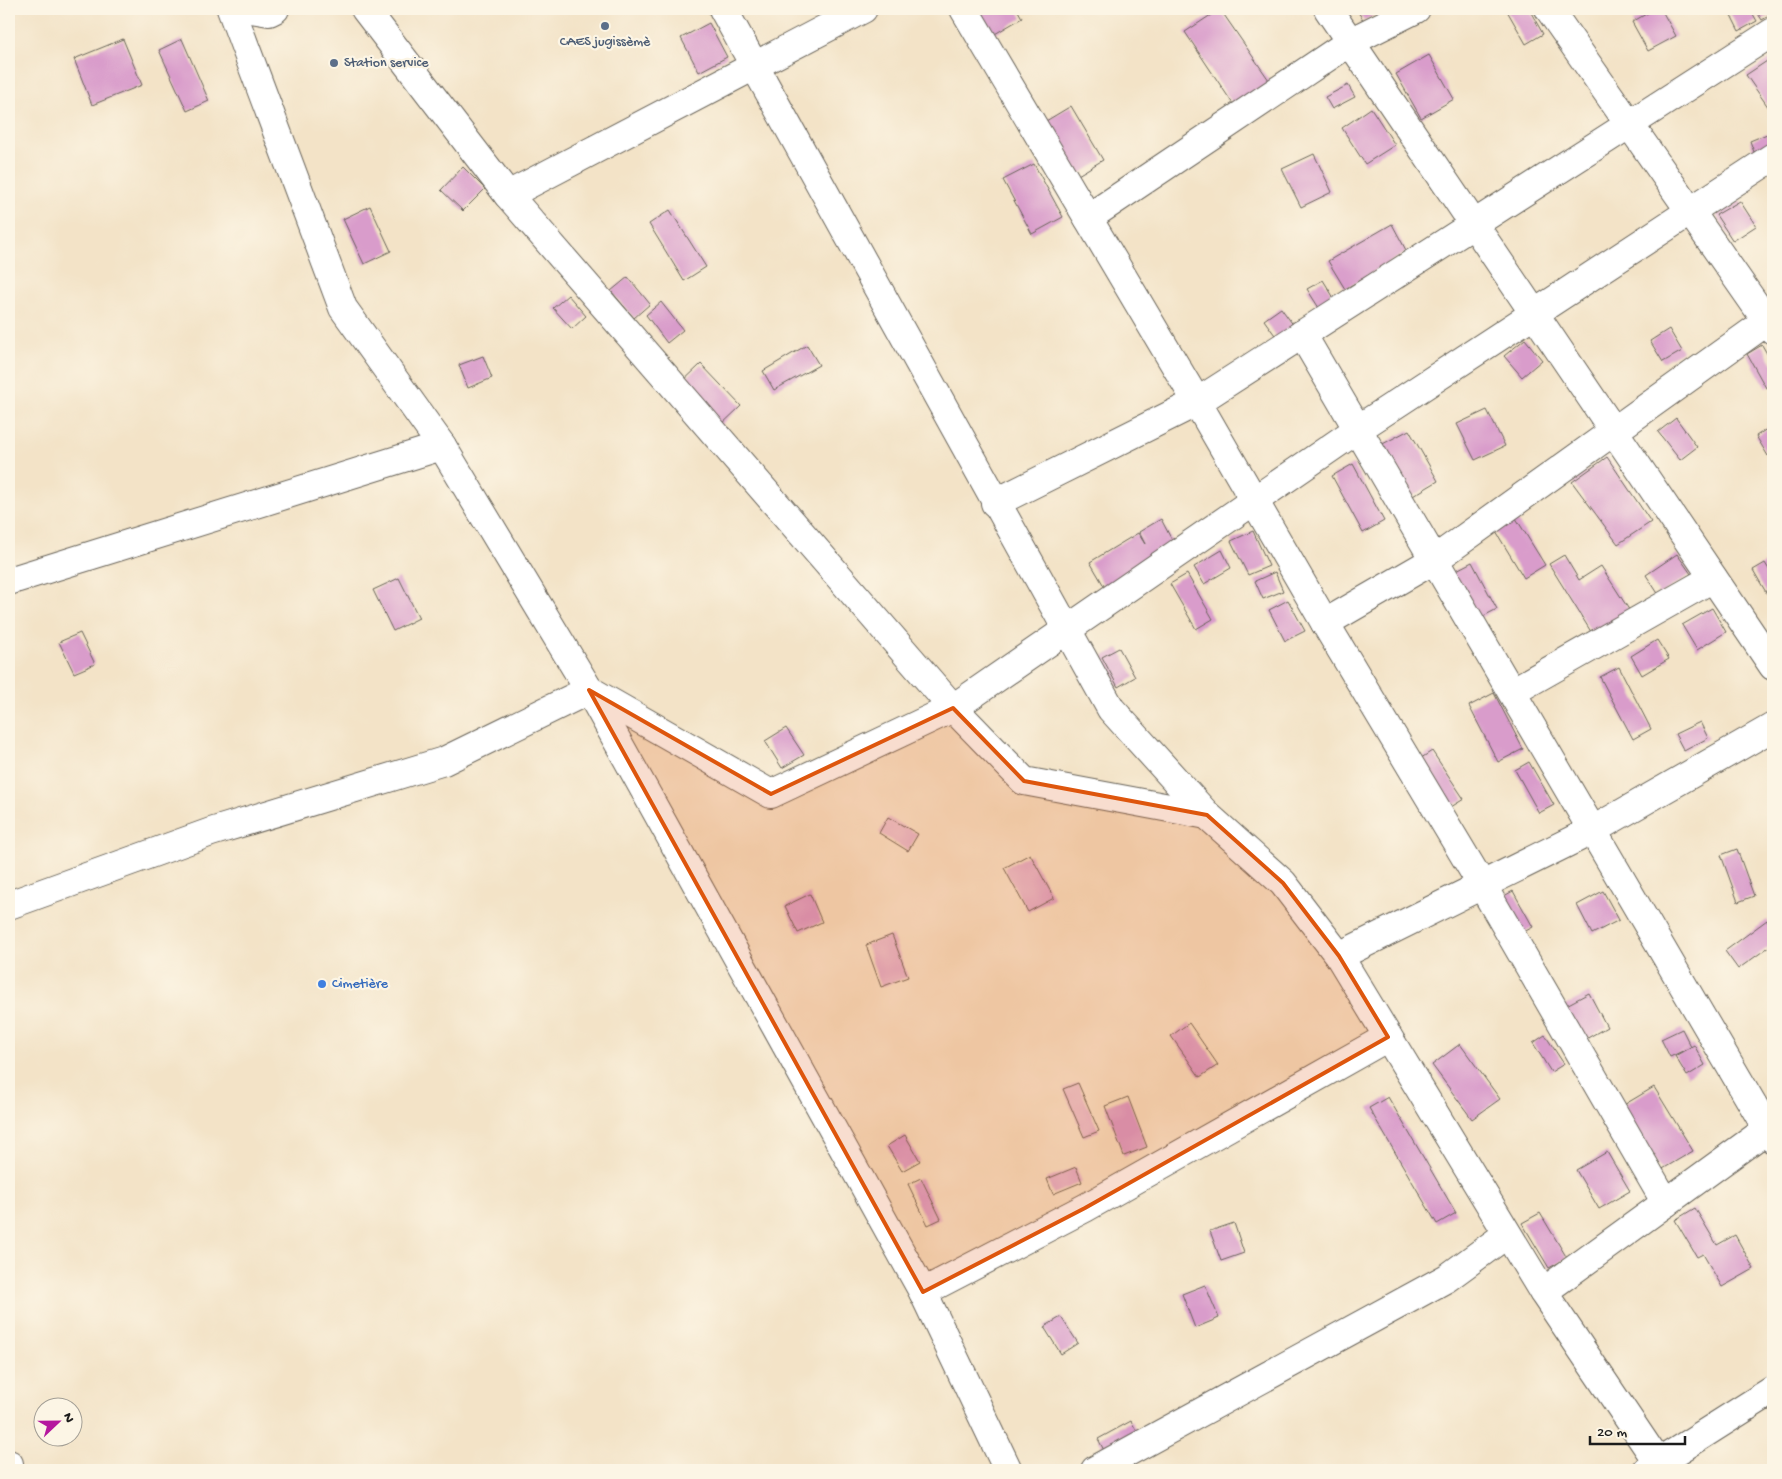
<svg xmlns="http://www.w3.org/2000/svg" width="1782" height="1479" viewBox="0 0 1782 1479" font-family="'Gochi Hand',sans-serif">
	<style>
		.building { fill: #d99ccb }
		.lines { fill: none; stroke-linecap: round; stroke-linejoin: round }
		.minor-casing { stroke: #676258; stroke-width: 30 }
		.minor { stroke: #fff; stroke-width: 28 }
		.marked { fill: #de560d; fill-opacity: 0.2; stroke: #de560d; stroke-width: 4; stroke-linejoin: round }
		.service-dot { fill: #5c6f8a; stroke: #fcf5e5; stroke-width: 2 }
		.shop-dot { fill: #3f7fe0; stroke: #fcf5e5; stroke-width: 2 }
		.labels { text-anchor: middle; dominant-baseline: central; stroke-width: 4.5; stroke-linejoin: round; paint-order: stroke }
		.service-label { font-size: 14px; fill: #4e5e75; stroke: #fcf5e5 }
		.shop-label { font-size: 14px; fill: #366cbe; stroke: #fcf5e5; text-anchor: start }
	</style>
	<rect width="100%" height="100%" fill="#fcf5e5"/>
	<filter id="ink" filterUnits="userSpaceOnUse"><feTurbulence type="fractalNoise" baseFrequency=".02" numOctaves="2"/><feDisplacementMap in="SourceGraphic" scale="10" xChannelSelector="R" yChannelSelector="G"/><feConvolveMatrix kernelMatrix="1 2 1 2 8 2 1 2 1" color-interpolation-filters="sRGB"/></filter>
	<filter id="wash" filterUnits="userSpaceOnUse"><feTurbulence type="fractalNoise" baseFrequency=".0096" numOctaves="4" result="noise"/><feDisplacementMap in="SourceGraphic" scale="20" xChannelSelector="R" yChannelSelector="G"/><feGaussianBlur stdDeviation="1.12" result="paint"/><feColorMatrix in="noise" values="0 0 0 0 0 0 0 0 0 0 0 0 0 0 0 0 0 1.4 0 .05"/><feComposite in="paint" operator="in"/></filter>
	<g filter="url(#wash)">
		<rect width="100%" height="100%" fill="#f3e3c7"/>
		<g id="blocks">
			<!-- building -->
			<g class="building">
				<polygon points="971,9 1017,9 1022,18 988,38"/>
				<polygon points="1220,9 1271,83 1235,107 1185,32"/>
				<polygon points="1356,9 1383,9 1364,21"/>
				<polygon points="1506,9 1529,9 1543,34 1526,44"/>
				<polygon points="1655,9 1661,9 1676,36 1648,51 1632,22"/>
				<polygon points="1728,9 1750,9 1757,21 1739,31"/>
				<polygon points="1755,9 1773,9 1773,13 1762,20"/>
				<polygon points="709,23 727,57 699,72 681,38"/>
				<polygon points="123,39 142,85 92,105 74,59"/>
				<polygon points="182,39 209,101 187,111 159,50"/>
				<polygon points="1429,55 1454,99 1421,118 1396,74"/>
				<polygon points="1773,57 1773,114 1746,75"/>
				<polygon points="1348,85 1355,97 1332,109 1325,97"/>
				<polygon points="1071,106 1103,160 1073,178 1041,124"/>
				<polygon points="1371,108 1395,145 1365,164 1342,128"/>
				<polygon points="1767,134 1770,145 1754,152 1750,141"/>
				<polygon points="1314,154 1332,192 1301,207 1282,169"/>
				<polygon points="1034,164 1063,217 1032,234 1003,180"/>
				<polygon points="463,167 485,189 463,211 441,190"/>
				<polygon points="1740,201 1756,226 1733,241 1716,215"/>
				<polygon points="370,206 391,251 364,264 343,219"/>
				<polygon points="670,210 706,267 684,281 649,224"/>
				<polygon points="1392,224 1407,252 1345,289 1328,261"/>
				<polygon points="628,277 650,304 634,318 611,291"/>
				<polygon points="1323,280 1334,298 1319,308 1307,289"/>
				<polygon points="568,295 586,316 572,329 553,308"/>
				<polygon points="661,302 683,330 667,343 646,315"/>
				<polygon points="1281,308 1294,326 1277,338 1264,320"/>
				<polygon points="1669,329 1682,351 1663,362 1650,341"/>
				<polygon points="1525,339 1542,360 1522,377 1504,356"/>
				<polygon points="807,345 819,365 774,390 763,371"/>
				<polygon points="1762,345 1773,364 1773,384 1766,388 1747,354"/>
				<polygon points="483,356 492,378 468,388 459,365"/>
				<polygon points="701,364 741,406 719,427 679,385"/>
				<polygon points="1487,410 1505,446 1475,460 1457,424"/>
				<polygon points="1676,418 1697,447 1680,460 1658,432"/>
				<polygon points="1773,425 1773,452 1768,456 1756,436"/>
				<polygon points="1409,430 1438,481 1406,500 1377,447"/>
				<polygon points="1607,457 1651,522 1618,544 1572,482"/>
				<polygon points="1353,464 1384,521 1363,533 1332,476"/>
				<polygon points="1514,515 1545,565 1524,578 1493,527"/>
				<polygon points="1161,519 1175,546 1107,591 1090,562 1138,533 1145,544 1139,532"/>
				<polygon points="1253,531 1269,566 1248,575 1231,541"/>
				<polygon points="1222,550 1231,568 1204,584 1194,567"/>
				<polygon points="1677,554 1691,574 1659,595 1646,575"/>
				<polygon points="1564,555 1579,580 1601,566 1635,619 1598,643 1549,564"/>
				<polygon points="1472,562 1497,609 1474,621 1449,574"/>
				<polygon points="1765,563 1773,576 1773,590 1767,594 1753,570"/>
				<polygon points="1275,572 1283,591 1263,599 1255,581"/>
				<polygon points="1187,574 1213,619 1196,629 1170,584"/>
				<polygon points="399,578 419,618 393,631 373,590"/>
				<polygon points="1288,600 1305,631 1285,641 1269,610"/>
				<polygon points="1712,608 1726,632 1697,650 1682,625"/>
				<polygon points="80,633 95,664 74,673 59,642"/>
				<polygon points="1657,640 1669,659 1642,675 1631,656"/>
				<polygon points="1119,648 1135,677 1118,687 1102,657"/>
				<polygon points="1619,667 1651,729 1633,739 1600,677"/>
				<polygon points="1494,693 1523,749 1498,762 1469,706"/>
				<polygon points="1700,722 1708,738 1684,751 1675,734"/>
				<polygon points="786,728 804,755 782,768 765,741"/>
				<polygon points="1432,751 1464,799 1446,810 1415,762"/>
				<polygon points="1529,762 1554,805 1539,813 1515,770"/>
				<polygon points="888,817 918,834 908,851 879,833"/>
				<polygon points="1737,849 1754,896 1738,902 1721,855"/>
				<polygon points="1030,854 1054,898 1028,912 1004,868"/>
				<polygon points="1513,891 1533,927 1515,937 1495,901"/>
				<polygon points="1603,891 1619,920 1592,934 1577,905"/>
				<polygon points="810,894 822,922 798,933 785,906"/>
				<polygon points="1767,920 1773,929 1773,944 1738,969 1725,951"/>
				<polygon points="892,935 908,977 881,987 866,945"/>
				<polygon points="1589,993 1607,1027 1577,1044 1559,1009"/>
				<polygon points="1189,1023 1218,1065 1200,1077 1171,1036"/>
				<polygon points="1682,1029 1691,1047 1670,1057 1661,1039"/>
				<polygon points="1545,1035 1564,1064 1551,1072 1533,1043"/>
				<polygon points="1460,1044 1500,1099 1472,1119 1432,1065"/>
				<polygon points="1694,1045 1705,1065 1687,1076 1675,1056"/>
				<polygon points="1078,1083 1099,1131 1084,1137 1063,1089"/>
				<polygon points="1654,1087 1693,1151 1661,1170 1622,1106"/>
				<polygon points="1128,1097 1147,1147 1124,1156 1105,1106"/>
				<polygon points="1388,1097 1456,1213 1437,1224 1369,1108"/>
				<polygon points="905,1135 920,1161 902,1171 887,1146"/>
				<polygon points="1607,1152 1630,1191 1599,1209 1576,1170"/>
				<polygon points="1076,1167 1082,1182 1053,1194 1047,1179"/>
				<polygon points="921,1178 941,1219 928,1225 908,1184"/>
				<polygon points="1695,1208 1717,1245 1735,1235 1754,1269 1722,1287 1703,1254 1697,1257 1675,1220"/>
				<polygon points="1540,1213 1567,1258 1549,1268 1522,1223"/>
				<polygon points="1234,1223 1244,1253 1221,1261 1210,1231"/>
				<polygon points="1205,1285 1219,1318 1195,1328 1182,1294"/>
				<polygon points="1061,1317 1078,1343 1061,1354 1044,1327"/>
				<polygon points="1131,1421 1139,1435 1106,1454 1098,1439"/>
			</g>
		</g>
	</g>
	<g filter="url(#ink)">
		<use href="#blocks" fill-opacity="0" stroke="#676258" stroke-width="1"/>
		<g class="lines">
			<defs>
				<g id="minor">
					<polyline points="231,9 343,308 442,446 589,690 923,1292 1008,1470"/>
					<polyline points="251,9 269,12 275,9"/>
					<polyline points="365,9 508,195 953,708 1024,781 1207,815"/>
					<polyline points="723,9 1111,709 1207,815 1283,883 1339,956 1543,1292 1663,1470"/>
					<polyline points="964,9 1197,402 1325,623 1434,560 1773,317"/>
					<polyline points="1328,9 1773,666"/>
					<polyline points="1549,9 1773,330"/>
					<polyline points="508,195 863,9"/>
					<polyline points="1088,218 1350,42 1416,9"/>
					<polyline points="1302,334 1773,1139"/>
					<polyline points="995,503 1197,402 1773,32"/>
					<polyline points="9,581 442,446"/>
					<polyline points="1325,623 1482,885 1666,1203"/>
					<polyline points="1512,692 1713,578"/>
					<polyline points="9,905 211,832 444,761 589,690 771,794 953,708 1358,429 1773,157"/>
					<polyline points="1339,956 1593,830 1773,727"/>
					<polyline points="923,1292 1085,1208 1388,1037"/>
					<polyline points="1543,1292 1773,1125"/>
					<polyline points="9,1464 10,1470"/>
					<polyline points="1095,1470 1447,1278 1507,1234"/>
					<polyline points="1647,1470 1773,1390"/>
				</g>
			</defs>
			<!-- minor casing -->
			<use href="#minor" class="minor-casing"/>
			<!-- minor -->
			<use href="#minor" class="minor"/>
		</g>
	</g>
	<!-- marked area -->
	<path class="marked" d="M589,690L771,794L953,708L1024,781L1207,815L1283,883L1339,956L1388,1037L1085,1208L923,1292Z"/>
	<!-- markers -->
	<g class="service-dot">
		<circle cx="605" cy="26" r="5"/>
		<circle cx="334" cy="63" r="5"/>
	</g>
	<circle class="shop-dot" cx="322" cy="984" r="5"/>
	<g class="labels">
		<!-- service labels -->
		<g class="service-label">
			<text x="605" y="42">CAES jugissèmè</text>
			<text x="344" y="63" text-anchor="start">Station service</text>
		</g>
		<!-- shop labels -->
		<g class="shop-label">
			<text x="332" y="984">Cimetière</text>
		</g>
	</g>
	<!-- margin -->
	<rect width="1782" height="1479" fill="none" stroke="#fcf5e5" stroke-width="30"/>
	<!-- north arrow -->
	<g transform="translate(58 1422) rotate(68)"><circle r="24" fill="#fcf5e5" stroke="#a29e95"/>
	<path d="M0-4L9 19L0 12L-9 19Z" fill="#b5179e"/>
	<text y="-8" font-size="14" font-weight="bold" text-anchor="middle" fill="#1c1c1c">N</text>
	</g>
	<!-- scale -->
	<path d="M1590 1436v8h95v-8" fill="none" stroke="#1c1c1c" stroke-width="2.5"/>
	<text x="1597" y="1436" font-size="15" fill="#1c1c1c" stroke="#fcf5e5" stroke-width="4" paint-order="stroke">20 m</text>
</svg>
